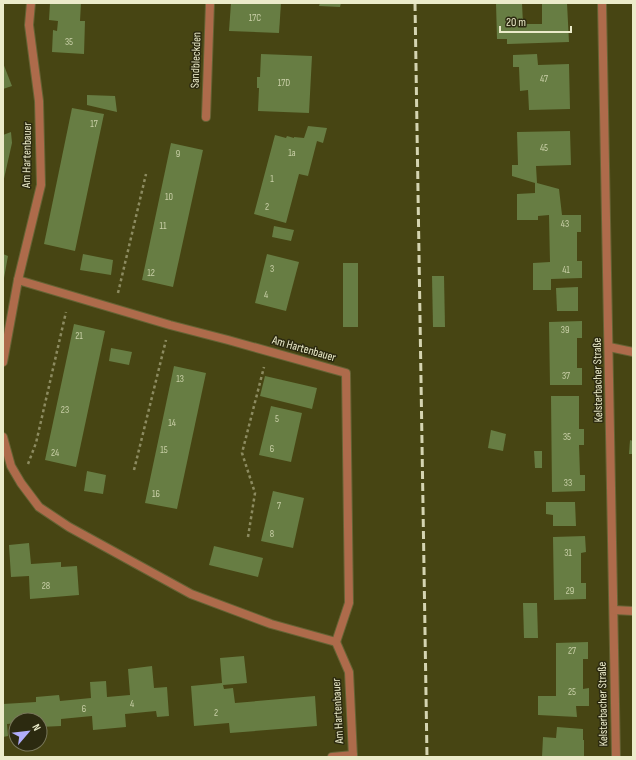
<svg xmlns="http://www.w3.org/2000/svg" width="636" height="760" viewBox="0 0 636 760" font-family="'Sofia Sans Condensed',sans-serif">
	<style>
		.building { fill: #677d43 }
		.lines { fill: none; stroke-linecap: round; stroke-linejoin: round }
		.minor-casing { stroke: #656334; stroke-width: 10 }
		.path { stroke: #8c8b60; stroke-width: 2.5; stroke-dasharray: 3 3; stroke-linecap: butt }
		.minor { stroke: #ae6b4b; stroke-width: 8 }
		.rail { stroke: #d5d4b1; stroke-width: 3; stroke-dasharray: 8 4; stroke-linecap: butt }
		.labels { text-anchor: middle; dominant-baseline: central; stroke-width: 3; stroke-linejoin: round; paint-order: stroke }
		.number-label { font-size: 10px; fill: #cad0a8 }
		.street-label { font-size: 12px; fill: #ebebca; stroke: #2c2a10 }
	</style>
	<rect width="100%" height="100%" fill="#474513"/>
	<!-- building -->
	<g class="building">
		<polygon points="50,3 81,3 80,21 85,21 84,54 52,52 53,30 57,31 58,21 49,20"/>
		<polygon points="231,3 281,3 279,33 229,31"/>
		<polygon points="320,3 341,3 340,7 319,6"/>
		<polygon points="496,3 522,3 523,24 542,24 542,3 567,3 569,42 507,44 507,39 497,39"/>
		<polygon points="261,54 312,56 309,113 258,111 259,88 257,88 257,77 260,77"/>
		<polygon points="537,54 538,65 569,64 570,109 529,110 528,90 520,91 519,67 513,67 513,55"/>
		<polygon points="3,63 12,86 3,89"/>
		<polygon points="87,95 115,96 117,112 87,105"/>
		<polygon points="72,108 104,114 75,251 44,244"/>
		<polygon points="308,126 327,128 323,143 317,141 308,176 299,174 286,223 254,214 275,135 286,138 287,136 294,138 294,137 304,138"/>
		<polygon points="570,131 571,165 536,166 537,183 559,189 562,215 581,215 581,232 577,232 577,261 582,261 582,278 551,279 551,290 533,290 533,263 550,262 549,215 538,216 538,220 517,220 517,194 535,193 535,183 512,176 512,165 518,165 517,132"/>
		<polygon points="11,132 12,143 3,183 3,135"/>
		<polygon points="171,143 203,150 173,287 142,280"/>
		<polygon points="274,226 294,230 291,241 272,237"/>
		<polygon points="3,254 8,256 4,278 3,278"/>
		<polygon points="83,254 113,260 111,275 80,270"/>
		<polygon points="267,254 299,262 286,311 255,303"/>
		<rect x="343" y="263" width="15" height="64"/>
		<polygon points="432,276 444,276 445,327 433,327"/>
		<polygon points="578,287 578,311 557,311 556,288"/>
		<polygon points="582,321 582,338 577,338 577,368 582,368 582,385 550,385 549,322"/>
		<polygon points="74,324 105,331 76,467 45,460"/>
		<polygon points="111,348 132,352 129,365 109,361"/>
		<polygon points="174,366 206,373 177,509 145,503"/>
		<polygon points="265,376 317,388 312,409 260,396"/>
		<polygon points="551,396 579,396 579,429 584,429 584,445 579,445 580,475 585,475 585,491 552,492"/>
		<polygon points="271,406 302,413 291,462 259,455"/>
		<polygon points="491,430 506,434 503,451 488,448"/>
		<polygon points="630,440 633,441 633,454 629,454"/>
		<polygon points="534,451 542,451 542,468 535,468"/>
		<polygon points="87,471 106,475 103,494 84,491"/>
		<polygon points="273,491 304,498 293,548 261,541"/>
		<polygon points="546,502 575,502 576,526 553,526 553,515 546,514"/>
		<polygon points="585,536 586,552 581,553 581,583 586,583 586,599 554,600 553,537"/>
		<polygon points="29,543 31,564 61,562 61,567 77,566 79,595 30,599 29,576 11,577 9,545"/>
		<polygon points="214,546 263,558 258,577 209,565"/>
		<polygon points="523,603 537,603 538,638 524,638"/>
		<polygon points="588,642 588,659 583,659 583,689 589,688 589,706 576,706 577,717 538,715 538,696 556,696 556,643"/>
		<polygon points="244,656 247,683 223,685 224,689 233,688 235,703 315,696 317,726 230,733 229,723 194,726 191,686 222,683 220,658"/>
		<polygon points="152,666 154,688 167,687 169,716 157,717 156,711 125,714 126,727 93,730 92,716 61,719 61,726 40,727 40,720 16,720 16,723 7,724 8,736 3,737 3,704 36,702 36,697 59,695 60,701 91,698 90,682 106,681 107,697 130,695 128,669"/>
		<polygon points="557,727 583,729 583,740 584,740 584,757 542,757 543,737 556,738"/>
	</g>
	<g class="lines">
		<defs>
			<g id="minor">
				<polyline points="602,3 616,757"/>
				<polyline points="206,117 210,3"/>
				<polyline points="18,280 170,325 228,340 346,373 349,603 336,642"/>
				<polyline points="609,347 633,352"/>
				<polyline points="3,362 18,280 41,185 39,101 29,25 31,3"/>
				<polyline points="3,437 11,466 21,483 39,507 69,527 191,594 271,624 336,642 349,672 353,757"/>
				<polyline points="614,610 633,611"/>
				<polyline points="332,757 353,755"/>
			</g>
		</defs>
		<!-- minor casing -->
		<use href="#minor" class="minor-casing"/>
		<!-- path -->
		<g class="path">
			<polyline points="118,293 146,174"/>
			<polyline points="28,464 36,443 66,312"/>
			<polyline points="134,470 166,340"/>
			<polyline points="248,537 255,493 242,453 264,367"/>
		</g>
		<!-- minor -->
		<use href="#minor" class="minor"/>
		<!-- rail -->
		<polyline class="rail" points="415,3 427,757"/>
	</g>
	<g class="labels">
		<!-- number labels -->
		<g class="number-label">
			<text x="255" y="18">17C</text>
			<text x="69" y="42">35</text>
			<text x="544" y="79">47</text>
			<text x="284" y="83">17D</text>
			<text x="94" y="124">17</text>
			<text x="544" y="148">45</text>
			<text x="292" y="153">1a</text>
			<text x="178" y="154">9</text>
			<text x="272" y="179">1</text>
			<text x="169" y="197">10</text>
			<text x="267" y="207">2</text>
			<text x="565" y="224">43</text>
			<text x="163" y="226">11</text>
			<text x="272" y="269">3</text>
			<text x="566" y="270">41</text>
			<text x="151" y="273">12</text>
			<text x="266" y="295">4</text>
			<text x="565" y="330">39</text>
			<text x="79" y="336">21</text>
			<text x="566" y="376">37</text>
			<text x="180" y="379">13</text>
			<text x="65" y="410">23</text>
			<text x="277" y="419">5</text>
			<text x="172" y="423">14</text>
			<text x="567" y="437">35</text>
			<text x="272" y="449">6</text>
			<text x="164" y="450">15</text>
			<text x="55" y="453">24</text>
			<text x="568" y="483">33</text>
			<text x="156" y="494">16</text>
			<text x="279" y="506">7</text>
			<text x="272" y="534">8</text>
			<text x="568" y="553">31</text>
			<text x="46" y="586">28</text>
			<text x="570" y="591">29</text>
			<text x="572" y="651">27</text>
			<text x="572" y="692">25</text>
			<text x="132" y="704">4</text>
			<text x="84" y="709">6</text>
			<text x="216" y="713">2</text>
		</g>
		<!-- street labels -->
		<g class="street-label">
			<text transform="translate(196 60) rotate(-88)">Sandbleckden</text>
			<text transform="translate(27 155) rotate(-89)">Am Hartenbauer</text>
			<text transform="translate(304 349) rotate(16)">Am Hartenbauer</text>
			<text transform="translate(598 380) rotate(-91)">Kelsterbacher Straße</text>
			<text transform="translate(603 704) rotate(-91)">Kelsterbacher Straße</text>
			<text transform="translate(338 711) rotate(-93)">Am Hartenbauer</text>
		</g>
	</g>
	<!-- border -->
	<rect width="636" height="760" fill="none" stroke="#ebebca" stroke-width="8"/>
	<!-- north arrow -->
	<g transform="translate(28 732) rotate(62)"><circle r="19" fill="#2c2a10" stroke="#78775a"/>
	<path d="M0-3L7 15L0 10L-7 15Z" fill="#b1adfa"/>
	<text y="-6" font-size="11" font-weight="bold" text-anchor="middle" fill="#ebebca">N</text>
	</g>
	<!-- scale -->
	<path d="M500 26v6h71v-6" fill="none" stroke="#ebebca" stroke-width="2"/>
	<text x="506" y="26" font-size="12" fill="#ebebca" stroke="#2c2a10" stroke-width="3" paint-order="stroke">20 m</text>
</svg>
